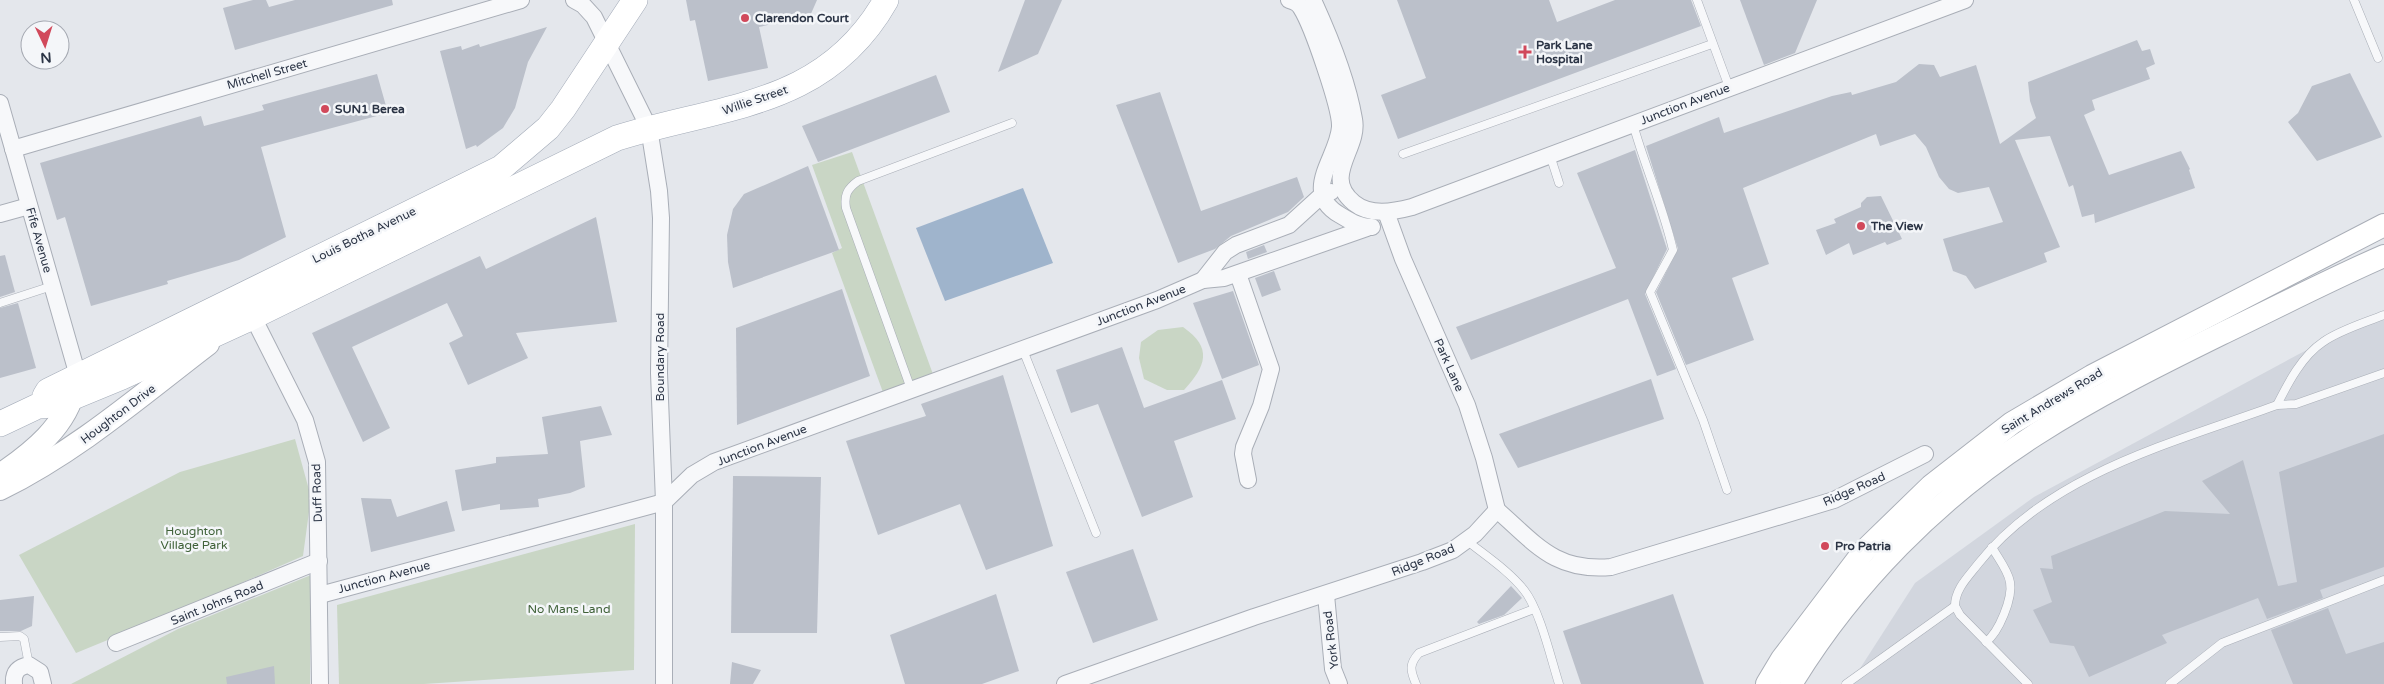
<svg xmlns="http://www.w3.org/2000/svg" width="2384" height="684" viewBox="0 0 2384 684" font-family="'Varela Round',sans-serif">
	<style>
		.built { fill: #d2d6de }
		.green { fill: #c9d6c5 }
		.water { fill: #9fb4cc }
		.building { fill: #bbc0ca }
		.lines { fill: none; stroke-linecap: round; stroke-linejoin: round }
		.lane-casing { stroke: #a9aeb7; stroke-width: 9 }
		.street-casing { stroke: #a9aeb7; stroke-width: 18 }
		.secondary-casing { stroke: #a9aeb7; stroke-width: 24 }
		.primary-casing { stroke: #a3abb8; stroke-width: 26 }
		.lane { stroke: #f7f8fa; stroke-width: 8 }
		.street { stroke: #f7f8fa; stroke-width: 16 }
		.secondary { stroke: #fff; stroke-width: 22 }
		.primary { stroke: #fff; stroke-width: 25 }
		.poi-dot { fill: #d1495b; stroke: #f4f6f9; stroke-width: 2 }
		.labels { text-anchor: middle; dominant-baseline: central; stroke-width: 5; stroke-linejoin: round; paint-order: stroke }
		.poi-label { font-size: 12px; font-weight: bold; fill: #2b3445; stroke: #f4f6f9; text-anchor: start }
		.street-label { font-size: 12px; fill: #2b3445; stroke: #f4f6f9 }
		.park-label { font-size: 12px; fill: #3f6138; stroke: #f4f6f9 }
	</style>
	<rect width="100%" height="100%" fill="#e4e7ec"/>
	<!-- built -->
	<polygon class="built" points="2384,311 2384,684 1850,684 1915,583 2034,497 2299,354"/>
	<!-- green -->
	<g class="green">
		<polygon points="852,152 934,377 884,395 832,253 842,248 812,165"/>
		<path d="M1183,327C1213,348 1206,366 1184,390H1167L1144,379L1139,358L1141,342L1158,330Z"/>
		<polygon points="295,439 311,497 303,556 239,584 225,600 193,605 76,653 19,555 180,472"/>
		<polygon points="635,524 634,670 424,684 339,684 337,605"/>
		<polygon points="311,575 310,684 71,684 178,629"/>
	</g>
	<!-- water -->
	<polygon class="water" points="1023,188 1053,263 945,301 916,228"/>
	<!-- building -->
	<g class="building">
		<polygon points="253,0 266,0 269,7 295,0 392,0 393,5 235,50 223,8"/>
		<polygon points="686,0 817,0 810,16 759,27 768,68 708,81 695,20 690,21"/>
		<polygon points="1025,0 1062,0 1038,54 998,72"/>
		<polygon points="1397,0 1549,0 1557,22 1615,0 1691,0 1701,26 1398,139 1381,95 1426,78"/>
		<polygon points="1740,0 1817,0 1795,53 1764,65"/>
		<polygon points="547,27 528,62 515,108 503,128 477,147 476,145 466,149 440,51 461,46 462,50 479,44 480,47"/>
		<polygon points="2137,40 2142,51 2150,49 2155,64 2146,68 2150,79 2092,100 2095,110 2084,115 2109,175 2181,151 2190,169 2189,170 2195,188 2095,223 2094,214 2082,217 2073,185 2069,187 2050,136 2015,140 2060,247 2044,253 2047,262 1975,289 1966,276 1953,271 1943,239 2003,222 1989,187 1958,193 1949,189 1939,177 1926,147 1915,134 1880,146 1876,134 1743,188 1769,264 1732,278 1754,340 1686,365 1656,292 1678,249 1646,146 1719,117 1724,133 1832,96 1851,92 1852,95 1896,82 1919,64 1934,65 1940,77 1976,65 2000,144 2036,118 2030,101 2028,82"/>
		<polygon points="2350,73 2382,137 2317,161 2288,122 2298,113 2312,86"/>
		<polygon points="377,74 388,113 261,147 286,237 239,260 167,281 168,284 91,306 65,217 57,220 40,163 201,116 204,126 264,110 262,105"/>
		<polygon points="936,75 950,112 818,162 802,126"/>
		<polygon points="1160,92 1201,211 1297,177 1304,197 1288,212 1231,236 1215,249 1178,263 1116,105"/>
		<polygon points="1635,150 1667,249 1645,294 1676,369 1657,376 1628,299 1471,360 1456,327 1616,268 1577,173"/>
		<polygon points="808,166 839,250 733,288 728,262 727,235 733,209 744,194"/>
		<polygon points="1881,196 1902,239 1887,245 1885,242 1853,255 1849,243 1826,255 1816,230 1836,223 1834,219 1861,207 1861,203 1867,197"/>
		<polygon points="596,217 617,322 516,333 528,358 468,385 449,343 463,336 447,303 352,347 390,428 363,442 312,333 480,256 486,269"/>
		<polygon points="1264,245 1267,252 1248,259 1246,252"/>
		<polygon points="5,255 15,292 0,297 0,256"/>
		<polygon points="1274,271 1281,290 1262,297 1255,278"/>
		<polygon points="842,289 870,376 737,425 736,328"/>
		<polygon points="1233,291 1259,365 1222,379 1193,303"/>
		<polygon points="18,303 36,368 0,378 0,308"/>
		<polygon points="1122,347 1144,408 1222,380 1236,419 1174,441 1193,497 1142,517 1098,404 1071,413 1056,370"/>
		<polygon points="1003,375 1053,546 986,570 960,504 878,535 846,441 926,416 921,404"/>
		<polygon points="1651,379 1664,419 1518,468 1499,434"/>
		<polygon points="601,406 612,435 580,441 585,487 570,493 538,499 539,507 500,510 500,504 462,511 455,470 496,463 496,457 548,454 542,417"/>
		<polygon points="2384,434 2384,567 2320,590 2323,598 2267,619 2258,598 2162,635 2167,643 2089,677 2074,646 2050,643 2033,610 2052,602 2040,568 2053,569 2051,556 2165,511 2230,514 2202,481 2243,460 2278,586 2297,582 2279,472"/>
		<polygon points="733,476 821,477 817,633 731,633"/>
		<polygon points="361,498 391,499 397,517 447,501 455,531 371,552"/>
		<polygon points="1133,549 1158,620 1093,643 1066,572"/>
		<polygon points="1511,586 1522,598 1504,615 1479,624 1477,622"/>
		<polygon points="996,594 1019,671 982,684 905,684 890,635"/>
		<polygon points="1673,594 1704,684 1581,684 1563,631"/>
		<polygon points="34,596 32,626 21,631 0,631 0,600"/>
		<polygon points="2328,608 2346,654 2384,642 2384,684 2293,684 2271,630"/>
		<polygon points="732,662 761,670 753,684 730,684"/>
		<polygon points="274,666 275,684 227,684 226,677"/>
	</g>
	<g class="lines">
		<defs>
			<g id="lane">
				<polyline points="1697,0 1729,87"/>
				<polyline points="2354,0 2378,58"/>
				<path d="M1633,124C1645,167 1663,206 1673,250L1650,292L1703,420L1727,490"/>
				<polyline points="1403,154 1712,44"/>
				<polyline points="1550,155 1559,183"/>
				<polyline points="0,303 52,286"/>
				<polyline points="1023,350 1096,533"/>
				<path d="M911,389L846,208C844,195 847,189 858,181L1012,123"/>
				<path d="M2277,405C2288,383 2302,356 2323,342C2340,330 2364,323 2384,315"/>
				<path d="M1466,540C1486,556 1509,571 1524,590C1540,610 1551,659 1559,684"/>
				<polyline points="0,637 20,636 24,639 29,665"/>
				<path d="M1986,642C1999,632 2013,598 2010,582C2008,570 1997,557 1992,547"/>
				<path d="M1416,684C1410,670 1409,664 1419,653L1534,609"/>
				<polyline points="1846,684 1955,606"/>
				<path d="M2028,684L1960,615L1955,606C1955,589 1968,577 1978,564C2050,473 2173,443 2277,405L2296,404L2384,373"/>
				<polyline points="2170,684 2222,643 2384,580"/>
			</g>
			<g id="street">
				<polyline points="574,0 583,5 594,17 649,128 659,191 661,218 659,373 664,502 664,684"/>
				<path d="M1289,0C1295,2 1298,3 1301,8C1312,25 1341,109 1340,127C1338,158 1300,192 1340,215C1350,221 1361,228 1372,227"/>
				<path d="M1313,0C1330,37 1347,78 1354,119C1360,149 1321,176 1354,203C1370,216 1393,212 1412,207L1965,0"/>
				<polyline points="0,103 78,376"/>
				<polyline points="13,149 521,0"/>
				<polyline points="1386,212 1403,259 1467,405 1484,458 1497,510"/>
				<polyline points="0,214 29,206"/>
				<polyline points="1238,274 1271,369 1261,406 1244,447 1243,454 1248,480"/>
				<polyline points="1203,280 1225,252 1236,245 1289,225 1322,195 1331,192"/>
				<polyline points="253,317 305,420 317,462 320,684"/>
				<path d="M1497,510C1536,544 1555,572 1611,567L1834,500L1925,454"/>
				<polyline points="320,595 664,502 692,475 714,462 1157,300 1203,280 1224,278 1367,228"/>
				<polyline points="1326,595 1333,669 1339,684"/>
				<polyline points="116,643 319,561"/>
				<path d="M14,684C13,672 18,667 29,665L40,672L43,684"/>
				<polyline points="1065,684 1254,617 1422,562 1453,550 1475,534 1497,510"/>
			</g>
			<g id="secondary">
				<path d="M0,475C32,453 67,426 75,386"/>
				<path d="M0,489C77,451 140,396 208,344"/>
				<polyline points="1767,684 1782,659 1864,551 1931,486 2012,423 2092,376 2384,225"/>
				<path d="M1791,684C1852,584 1937,498 2035,435C2094,397 2158,365 2221,334C2275,308 2329,280 2384,256"/>
			</g>
			<g id="primary">
				<polyline points="45,396 48,391 501,168 548,128 563,109 635,0"/>
				<path d="M0,424L38,406L54,405L122,377L244,321L617,138C721,105 825,108 886,0"/>
			</g>
		</defs>
		<!-- lane casing -->
		<use href="#lane" class="lane-casing"/>
		<!-- street casing -->
		<use href="#street" class="street-casing"/>
		<!-- secondary casing -->
		<use href="#secondary" class="secondary-casing"/>
		<!-- primary casing -->
		<use href="#primary" class="primary-casing"/>
		<!-- lane -->
		<use href="#lane" class="lane"/>
		<!-- street -->
		<use href="#street" class="street"/>
		<!-- secondary -->
		<use href="#secondary" class="secondary"/>
		<!-- primary -->
		<use href="#primary" class="primary"/>
	</g>
	<!-- markers -->
	<g class="poi-dot">
		<circle cx="745" cy="18" r="5"/>
		<path d="M1522.5 44.5h5v5h5v5h-5v5h-5v-5h-5v-5h5z"/>
		<circle cx="325" cy="109" r="5"/>
		<circle cx="1861" cy="226" r="5"/>
		<circle cx="1825" cy="546" r="5"/>
	</g>
	<g class="labels">
		<!-- poi labels -->
		<g class="poi-label">
			<text x="755" y="18">Clarendon Court</text>
			<text x="1536" y="45">Park Lane<tspan x="1536" dy="14">Hospital</tspan></text>
			<text x="335" y="109">SUN1 Berea</text>
			<text x="1871" y="226">The View</text>
			<text x="1835" y="546">Pro Patria</text>
		</g>
		<!-- street labels -->
		<g class="street-label">
			<text transform="translate(267 74) rotate(-16)">Mitchell Street</text>
			<text transform="translate(755 100) rotate(-19)">Willie Street</text>
			<text transform="translate(1685 104) rotate(-21)">Junction Avenue</text>
			<text transform="translate(364 235) rotate(-26)">Louis Botha Avenue</text>
			<text transform="translate(39 240) rotate(74)">Fife Avenue</text>
			<text transform="translate(1141 305) rotate(-21)">Junction Avenue</text>
			<text transform="translate(660 357) rotate(-90)">Boundary Road</text>
			<text transform="translate(1449 365) rotate(66)">Park Lane</text>
			<text transform="translate(2052 401) rotate(-31)">Saint Andrews Road</text>
			<text transform="translate(118 414) rotate(-37)">Houghton Drive</text>
			<text transform="translate(762 445) rotate(-21)">Junction Avenue</text>
			<text transform="translate(1854 489) rotate(-24)">Ridge Road</text>
			<text transform="translate(317 493) rotate(-92)">Duff Road</text>
			<text transform="translate(1423 560) rotate(-22)">Ridge Road</text>
			<text transform="translate(384 577) rotate(-15)">Junction Avenue</text>
			<text transform="translate(217 603) rotate(-22)">Saint Johns Road</text>
			<text transform="translate(1331 640) rotate(-97)">York Road</text>
		</g>
		<!-- park labels -->
		<g class="park-label">
			<text x="194" y="531">Houghton<tspan x="194" dy="14">Village Park</tspan></text>
			<text x="569" y="609">No Mans Land</text>
		</g>
	</g>
	<!-- north arrow -->
	<g transform="translate(45 45) rotate(176)"><circle r="24" fill="#f4f6f9" stroke="#a4a8b1"/>
	<path d="M0-4L9 19L0 12L-9 19Z" fill="#d1495b"/>
	<text y="-8" font-size="14" font-weight="bold" text-anchor="middle" fill="#2b3445">N</text>
	</g>
</svg>
